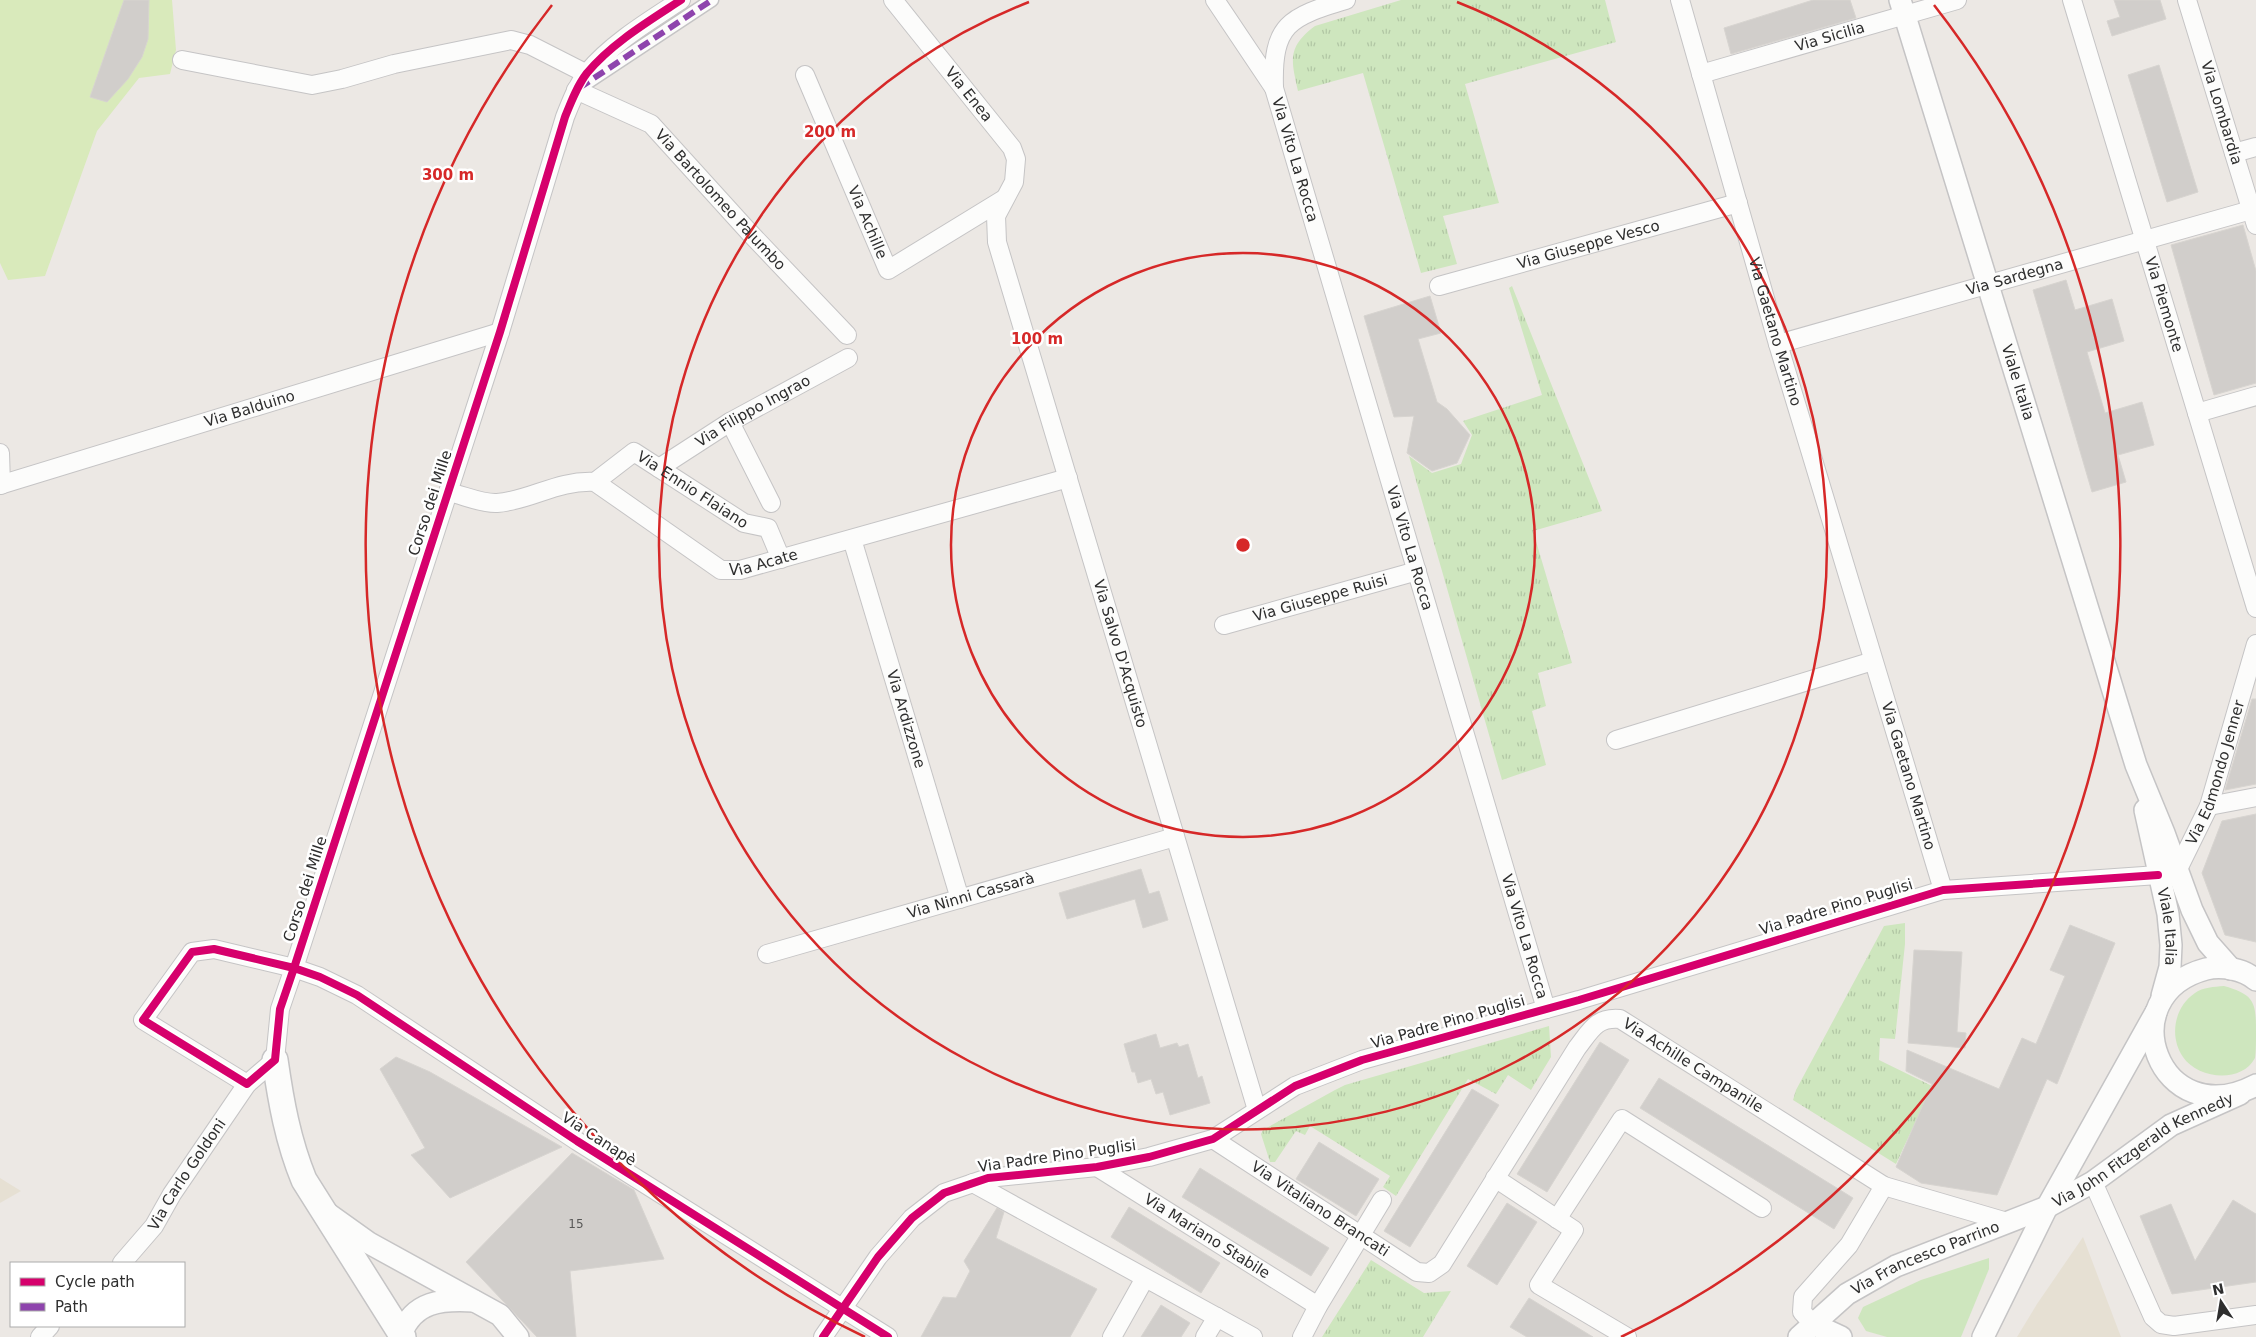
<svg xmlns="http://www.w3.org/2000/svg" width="2256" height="1337" viewBox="0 0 2256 1337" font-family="'DejaVu Sans',sans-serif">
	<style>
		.education { fill: #e6e0d3 }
		.grass { fill: url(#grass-tufts) }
		.park { fill: #cee6be }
		.pitch { fill: #d9eabb }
		.building { fill: #d1cecb; stroke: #d7d4d0 }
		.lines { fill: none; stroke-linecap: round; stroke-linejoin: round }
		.pedestrian-casing { stroke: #c5c4c5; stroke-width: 15 }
		.minor-casing { stroke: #c5c4c5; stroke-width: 20 }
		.tertiary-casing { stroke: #c5c4c5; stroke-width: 24 }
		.secondary-casing { stroke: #c5c4c5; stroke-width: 28 }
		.pedestrian { stroke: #fcfcfb; stroke-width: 12 }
		.minor { stroke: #fcfcfb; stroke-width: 18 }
		.tertiary { stroke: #fcfcfb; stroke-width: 21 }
		.secondary { stroke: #fcfcfb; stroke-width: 25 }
		.quiet { stroke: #8e44ad; stroke-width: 6; stroke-dasharray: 12 6; stroke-linecap: butt }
		.cycleway-casing { stroke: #fff; stroke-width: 11 }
		.cycleway { stroke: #d6006c; stroke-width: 8 }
		.ring { fill: none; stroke: #d62828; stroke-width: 2.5 }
		.labels { text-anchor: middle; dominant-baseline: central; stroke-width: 5; stroke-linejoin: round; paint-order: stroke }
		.number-label { font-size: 12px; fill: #585857 }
		.street-label { font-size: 15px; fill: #2e2e2e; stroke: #fff }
		.centre { fill: #d62828; stroke: #fff; stroke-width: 2.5 }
		.ring-label { font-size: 15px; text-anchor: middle; font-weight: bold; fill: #d62828; stroke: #fff; stroke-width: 5; stroke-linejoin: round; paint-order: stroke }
	</style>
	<defs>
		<pattern id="grass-tufts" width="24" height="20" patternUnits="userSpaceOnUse" patternTransform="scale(1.25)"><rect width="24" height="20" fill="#cee6be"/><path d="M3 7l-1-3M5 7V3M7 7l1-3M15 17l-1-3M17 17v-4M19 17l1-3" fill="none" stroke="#b1c6a4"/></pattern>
	</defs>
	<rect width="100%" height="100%" fill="#ece8e4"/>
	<!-- education -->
	<g class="education">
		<polygon points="0,1178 21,1191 0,1203"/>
		<polygon points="2083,1237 2121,1337 2017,1337 2037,1304"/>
	</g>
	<!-- grass -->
	<g class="grass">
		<path d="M1401,0H1605L1616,42L1465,84L1499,203L1443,216L1457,264L1421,273L1363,73L1298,91C1291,60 1287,47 1315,26Z"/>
		<polygon points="1512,286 1602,511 1533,531 1572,663 1538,673 1546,706 1532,711 1546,765 1502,780 1409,456 1432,473 1461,464 1472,435 1463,421 1542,395 1509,288"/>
		<polygon points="1905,923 1905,944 1895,1039 1880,1038 1879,1060 1932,1086 1896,1164 1793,1100 1796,1090 1884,926"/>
		<polygon points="1549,1026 1551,1057 1531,1090 1508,1075 1496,1094 1468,1079 1396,1196 1383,1187 1390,1176 1310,1126 1305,1135 1296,1131 1275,1162 1270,1162 1261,1134 1263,1130 1335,1090 1345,1085"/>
		<polygon points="1371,1260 1424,1293 1451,1291 1423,1337 1322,1337"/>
	</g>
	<!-- park -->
	<g class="park">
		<path d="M2224,986C2256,995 2256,1003 2256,1035C2256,1041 2256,1052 2255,1058C2241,1084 2198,1079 2183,1057C2169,1037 2174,1007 2195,993C2203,987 2214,987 2224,986Z"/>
		<polygon points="1989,1258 1989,1269 1961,1337 1887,1337 1866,1331 1858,1318 1863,1307 1921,1280"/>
	</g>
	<!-- pitch -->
	<polygon class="pitch" points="0,0 172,0 176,50 170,74 139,78 97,131 45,276 8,280 0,263"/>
	<!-- building -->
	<g class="building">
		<polygon points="124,0 149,0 148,39 142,57 128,79 107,102 90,97"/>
		<polygon points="1813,0 1850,0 1856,18 1731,54 1724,28"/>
		<polygon points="2114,0 2160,0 2166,19 2112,36 2107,21 2120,17"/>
		<polygon points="2159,65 2198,192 2167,202 2128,75"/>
		<polygon points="2243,225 2256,271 2256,383 2214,395 2171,245"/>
		<polygon points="2066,280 2075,310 2112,299 2124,341 2087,352 2105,413 2142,402 2154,445 2118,455 2126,482 2092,492 2033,290"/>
		<polygon points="1430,296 1441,333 1418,339 1437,402 1447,409 1470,435 1457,463 1432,471 1407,453 1414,416 1394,417 1364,316"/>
		<polygon points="2252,699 2256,699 2256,784 2225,790"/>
		<polygon points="2256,814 2256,942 2225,935 2202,873 2222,821"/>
		<polygon points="1141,869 1149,894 1159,891 1168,920 1143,928 1135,899 1067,919 1059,893"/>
		<polygon points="2070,925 2115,943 2057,1084 2047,1079 1997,1195 1921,1183 1896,1167 1932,1084 1906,1071 1907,1050 1999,1089 2022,1038 2036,1044 2065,976 2050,970"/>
		<polygon points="1914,950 1962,952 1957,1032 1966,1033 1965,1048 1908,1043"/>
		<polygon points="1156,1034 1160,1048 1177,1043 1179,1047 1188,1044 1198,1078 1202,1076 1210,1103 1170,1115 1163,1092 1156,1094 1151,1079 1138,1083 1135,1072 1132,1072 1124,1044"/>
		<polygon points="1600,1042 1629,1060 1547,1192 1517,1174"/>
		<polygon points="396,1057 430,1072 562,1147 450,1198 411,1155 425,1148 380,1069"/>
		<polygon points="1659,1078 1853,1198 1834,1229 1640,1108"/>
		<polygon points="1472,1089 1499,1105 1410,1247 1384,1231"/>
		<polygon points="1319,1142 1379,1179 1356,1216 1296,1179"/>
		<polygon points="572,1153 634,1190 664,1259 570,1271 576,1337 537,1337 466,1262"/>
		<polygon points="1200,1168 1329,1248 1311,1276 1182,1197"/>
		<polygon points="2233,1200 2256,1214 2256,1282 2172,1294 2140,1216 2171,1204 2195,1261"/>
		<polygon points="1507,1203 1537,1222 1497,1285 1467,1266"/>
		<polygon points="1129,1207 1220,1263 1201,1293 1111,1237"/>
		<polygon points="997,1208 1004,1212 996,1238 1097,1289 1070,1337 921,1337 943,1297 956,1298 970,1271 964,1261"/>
		<polygon points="1529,1298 1593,1337 1527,1337 1510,1327"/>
		<polygon points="1161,1305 1190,1323 1181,1337 1141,1337"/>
	</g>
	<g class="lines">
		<defs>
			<polyline id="pedestrian" points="579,88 712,0"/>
			<g id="minor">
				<path d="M681,0C649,21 612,43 587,73C577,86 571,102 565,117L500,332L294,968L280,1009L275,1060L247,1084L143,1020L192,952L214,949L294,968L320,977L357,995L577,1141L888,1337"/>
				<path id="s1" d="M893,0L1012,148L1016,159L1014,182L996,216L997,242L1257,1110"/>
				<polyline points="1215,0 1274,88"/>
				<path id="s2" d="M1346,0C1289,17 1272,24 1274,88L1546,1009"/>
				<path id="s3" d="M1680,0L1778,344L1943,890"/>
				<path id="s4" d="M2072,0L2256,608"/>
				<path id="s5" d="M2187,0L2256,225"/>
				<polyline points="182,60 312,85 342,79 394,64 511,40 530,45 587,74"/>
				<path id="s6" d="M1701,74L1957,0"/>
				<path id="s7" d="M805,75L888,270L1004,199"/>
				<path id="s8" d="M576,90L651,124L749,232L847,335"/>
				<polyline points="2234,153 2256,147"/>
				<path id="s9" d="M1439,286L1738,203"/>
				<path id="s10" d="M1778,344L2251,210"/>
				<polyline points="2197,413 2256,396"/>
				<polyline points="730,422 771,503"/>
				<polyline points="0,453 1,485"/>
				<path id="s11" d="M659,468L730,422L848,358"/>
				<path id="s12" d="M595,482L634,452L744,523L768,528L781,559"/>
				<path id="s13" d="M0,485L500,332"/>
				<path id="s14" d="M448,492C463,495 482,504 497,503C533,500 556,480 595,482L721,570H740L1068,478"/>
				<path id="s15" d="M852,539L960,899"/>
				<path id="s16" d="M1224,625L1417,571"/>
				<polyline points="1616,740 1873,661"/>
				<polyline points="2209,806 2256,797"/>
				<path id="s17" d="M2178,869L2209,806L2256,644"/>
				<path id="s18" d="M767,954L1175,837"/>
				<path id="s19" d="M1213,1139L1417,1272L1429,1273L1442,1264L1577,1048C1591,1030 1596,1017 1620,1019L1884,1186L2007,1222"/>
				<path id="s20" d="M1097,1167L1318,1306"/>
				<polyline points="1495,1178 1574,1230 1539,1285 1627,1337"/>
				<polyline points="2093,1182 2153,1317 2161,1324 2174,1326 2256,1315"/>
				<polyline points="973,1183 1253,1337"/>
				<polyline points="1557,1219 1622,1119 1762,1208"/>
				<path id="s21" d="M122,1263L154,1226L172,1194L247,1084"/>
				<polyline points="1813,1324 1802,1312 1803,1297 1849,1245 1884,1186"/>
				<polyline points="40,1337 50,1326"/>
				<polyline points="823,1337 878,1257 912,1218 944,1193 988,1178 1097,1167 1149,1157 1213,1139 1295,1086 1362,1060 1579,1000 1943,890 2158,875"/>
				<polyline points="1112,1337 1145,1278"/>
				<polyline points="1205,1337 1217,1317"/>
				<polyline points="1302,1337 1318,1306 1382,1200"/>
			</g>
			<g id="tertiary">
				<path id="s22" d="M1900,0L2136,765L2164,833L2192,910L2208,943L2231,969"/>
				<path id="s23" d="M2145,810L2168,914L2171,945L2170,967L2162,996"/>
				<path d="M2256,980C2244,969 2221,965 2206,969C2108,995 2159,1136 2256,1085"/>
				<polyline points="327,1213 369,1243 500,1315 518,1337"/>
				<polyline points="1813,1324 1841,1337"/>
				<path d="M401,1335C413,1301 442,1299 474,1301"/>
				<path id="s24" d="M1799,1337L1847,1294L1896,1266L2047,1207L2093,1182L2171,1125L2240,1094"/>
				<polyline points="1983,1337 2047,1207 2156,1012"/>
			</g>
			<path id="secondary" d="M275,1060C281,1102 288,1141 304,1180L403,1337"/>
		</defs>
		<!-- pedestrian casing -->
		<use href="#pedestrian" class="pedestrian-casing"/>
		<!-- minor casing -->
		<use href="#minor" class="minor-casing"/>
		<!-- tertiary casing -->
		<use href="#tertiary" class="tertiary-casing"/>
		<!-- secondary casing -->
		<use href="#secondary" class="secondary-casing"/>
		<!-- pedestrian -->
		<use href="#pedestrian" class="pedestrian"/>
		<!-- minor -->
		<use href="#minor" class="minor"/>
		<!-- tertiary -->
		<use href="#tertiary" class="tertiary"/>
		<!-- secondary -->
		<use href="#secondary" class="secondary"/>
		<!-- quiet -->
		<polyline class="quiet" points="579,88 712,0"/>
		<defs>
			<g id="cycleway">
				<path d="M681,0C649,21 612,43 587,73C577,86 571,102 565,117L500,332L294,968L280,1009L275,1060L247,1084L143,1020L192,952L214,949L294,968L320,977L357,995L577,1141L888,1337"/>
				<polyline points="823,1337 878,1257 912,1218 944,1193 988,1178 1097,1167 1149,1157 1213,1139 1295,1086 1362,1060 1579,1000 1943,890 2158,875"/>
			</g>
		</defs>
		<!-- cycleway casing -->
		<use href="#cycleway" class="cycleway-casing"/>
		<!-- cycleway -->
		<use href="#cycleway" class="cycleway"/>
	</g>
	<!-- distance rings -->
	<g class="ring">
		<circle cx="1243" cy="545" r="292"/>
		<path d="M1457 2A584 584 0 1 1 1029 2"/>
		<path d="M865 1337A877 877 0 0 1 552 5M1934 5A877 877 0 0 1 1621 1337"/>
	</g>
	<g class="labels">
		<!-- number labels -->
		<g class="number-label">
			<text x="576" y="1224">15</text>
		</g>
		<!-- street labels -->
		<g class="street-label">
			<text stroke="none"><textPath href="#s6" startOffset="134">Via Sicilia</textPath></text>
			<text stroke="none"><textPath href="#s1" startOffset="121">Via Enea</textPath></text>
			<text stroke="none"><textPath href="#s5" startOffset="118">Via Lombardia</textPath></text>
			<text stroke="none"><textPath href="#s2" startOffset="204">Via Vito La Rocca</textPath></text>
			<text stroke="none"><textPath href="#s8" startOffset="185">Via Bartolomeo Palumbo</textPath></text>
			<text stroke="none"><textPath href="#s7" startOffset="160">Via Achille</textPath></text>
			<text stroke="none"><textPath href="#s9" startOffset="155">Via Giuseppe Vesco</textPath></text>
			<text stroke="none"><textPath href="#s10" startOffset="246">Via Sardegna</textPath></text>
			<text stroke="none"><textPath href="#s4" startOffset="318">Via Piemonte</textPath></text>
			<text stroke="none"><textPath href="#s3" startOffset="345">Via Gaetano Martino</textPath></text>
			<text stroke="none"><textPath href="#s22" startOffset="400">Viale Italia</textPath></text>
			<text stroke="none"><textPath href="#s13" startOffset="261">Via Balduino</textPath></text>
			<text stroke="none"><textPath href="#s11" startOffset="110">Via Filippo Ingrao</textPath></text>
			<text stroke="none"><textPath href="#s12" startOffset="119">Via Ennio Flaiano</textPath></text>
			<text transform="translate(430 503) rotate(-72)">Corso dei Mille</text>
			<text stroke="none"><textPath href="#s2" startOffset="609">Via Vito La Rocca</textPath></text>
			<text stroke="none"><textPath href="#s14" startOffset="348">Via Acate</textPath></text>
			<text stroke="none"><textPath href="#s16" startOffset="100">Via Giuseppe Ruisi</textPath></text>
			<text stroke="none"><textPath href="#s1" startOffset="719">Via Salvo D'Acquisto</textPath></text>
			<text stroke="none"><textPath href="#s15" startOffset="188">Via Ardizzone</textPath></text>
			<text stroke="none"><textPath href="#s17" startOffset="104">Via Edmondo Jenner</textPath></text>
			<text stroke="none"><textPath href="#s3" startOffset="809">Via Gaetano Martino</textPath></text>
			<text transform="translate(305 889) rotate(-72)">Corso dei Mille</text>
			<text stroke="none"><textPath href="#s18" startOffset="212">Via Ninni Cassarà</textPath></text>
			<text transform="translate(1836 907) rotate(-17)">Via Padre Pino Puglisi</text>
			<text stroke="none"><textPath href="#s23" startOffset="119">Viale Italia</textPath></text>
			<text stroke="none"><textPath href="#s2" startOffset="1014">Via Vito La Rocca</textPath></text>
			<text transform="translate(1448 1022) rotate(-16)">Via Padre Pino Puglisi</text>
			<text stroke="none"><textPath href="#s19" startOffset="668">Via Achille Campanile</textPath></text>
			<text transform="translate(599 1139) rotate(33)">Via Canapè</text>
			<text stroke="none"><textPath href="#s24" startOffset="395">Via John Fitzgerald Kennedy</textPath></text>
			<text transform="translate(1057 1156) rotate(-8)">Via Padre Pino Puglisi</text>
			<text stroke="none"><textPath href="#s21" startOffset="110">Via Carlo Goldoni</textPath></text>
			<text stroke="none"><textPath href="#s19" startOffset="128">Via Vitaliano Brancati</textPath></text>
			<text stroke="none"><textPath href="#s20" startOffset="130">Via Mariano Stabile</textPath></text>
			<text stroke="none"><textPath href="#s24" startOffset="151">Via Francesco Parrino</textPath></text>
		</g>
	</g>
	<circle cx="1243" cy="545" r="8" class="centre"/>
	<g class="ring-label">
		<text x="830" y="137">200 m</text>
		<text x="448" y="180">300 m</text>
		<text x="1037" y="344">100 m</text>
	</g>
	<!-- legend -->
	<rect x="10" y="1262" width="175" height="65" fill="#ffffff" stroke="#ababab"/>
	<rect x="20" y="1278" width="25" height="8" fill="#d6006c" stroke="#ababab"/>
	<text x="55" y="1287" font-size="15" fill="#2e2e2e">Cycle path</text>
	<rect x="20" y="1303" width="25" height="8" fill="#8e44ad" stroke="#ababab"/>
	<text x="55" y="1312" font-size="15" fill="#2e2e2e">Path</text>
	<!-- north arrow -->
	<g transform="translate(2221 1302) rotate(348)" stroke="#ffffff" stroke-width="4" paint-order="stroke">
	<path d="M0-4L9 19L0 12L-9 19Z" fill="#2e2e2e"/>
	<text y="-8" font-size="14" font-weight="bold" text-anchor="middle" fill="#2e2e2e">N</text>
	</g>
</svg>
